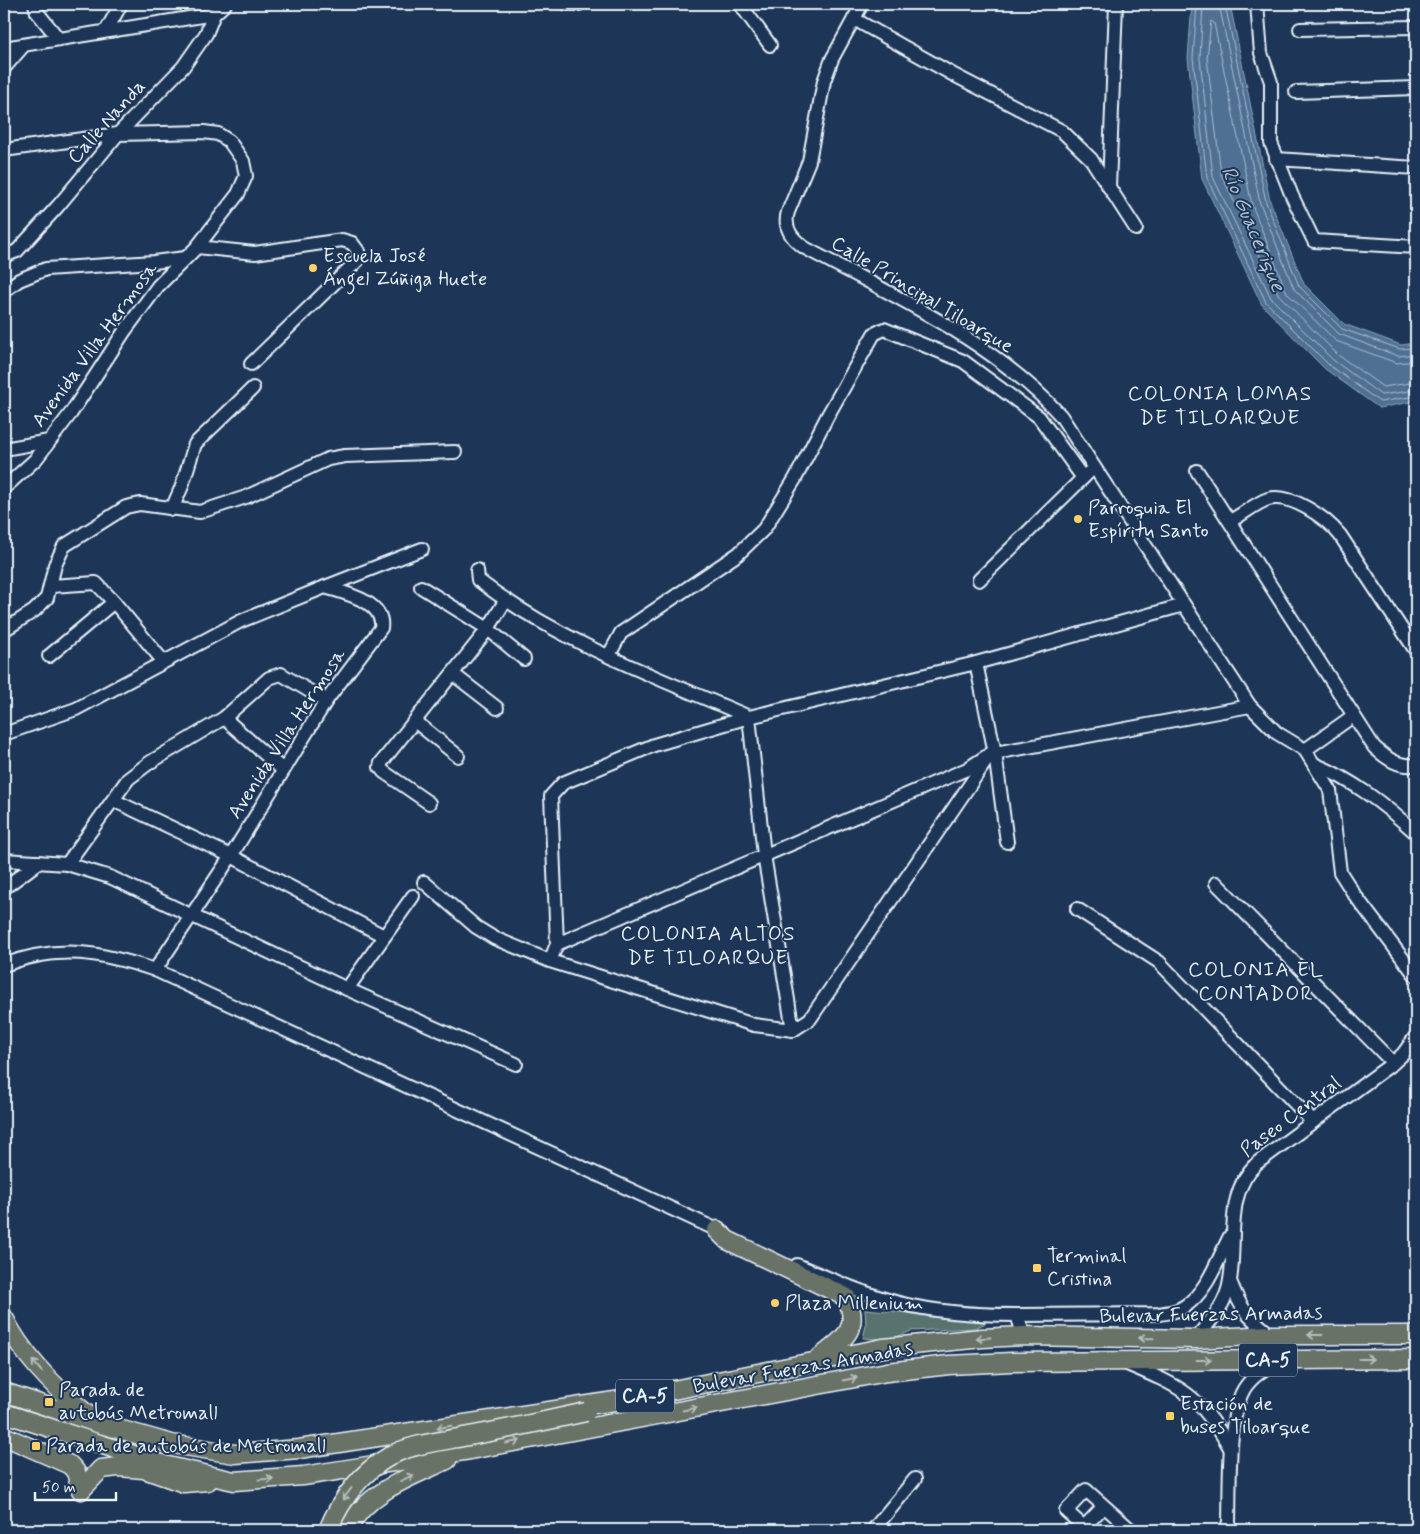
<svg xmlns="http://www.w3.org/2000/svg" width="1420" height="1534" viewBox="0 0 1420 1534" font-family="Mynerve,sans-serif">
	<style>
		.green { fill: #58726e; stroke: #a0b2b3 }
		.water { fill: #507093; stroke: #8da4bb }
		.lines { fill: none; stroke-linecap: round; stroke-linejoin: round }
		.shore { stroke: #abbdd0; stroke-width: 1 }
		.minor-casing { stroke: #e8f1f8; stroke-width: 16 }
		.highway-casing { stroke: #e8f1f8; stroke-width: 21 }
		.minor { stroke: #1d3557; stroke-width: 12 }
		.highway { stroke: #697266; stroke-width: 18 }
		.highway-bridge-casing { stroke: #e8f1f8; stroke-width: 21; stroke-linecap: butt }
		.highway-bridge { stroke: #697266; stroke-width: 18 }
		.oneway { stroke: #b5bebe }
		.poi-dot { fill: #ffd166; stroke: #1d3557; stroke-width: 2 }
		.labels { text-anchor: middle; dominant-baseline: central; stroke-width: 4; stroke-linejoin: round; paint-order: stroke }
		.shield { fill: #1d3557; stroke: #abb9c8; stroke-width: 1 }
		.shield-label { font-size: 19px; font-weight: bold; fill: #e8f1f8 }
		.street-label { font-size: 20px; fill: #e8f1f8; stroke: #1d3557 }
		.poi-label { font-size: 20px; fill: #e8f1f8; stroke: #1d3557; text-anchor: start }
		.water-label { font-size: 21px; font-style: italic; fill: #b3c4d5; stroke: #1d3557 }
		.neighbourhood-label { font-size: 21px; letter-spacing: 1px; fill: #e8f1f8; stroke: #1d3557 }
	</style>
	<rect width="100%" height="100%" fill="#1d3557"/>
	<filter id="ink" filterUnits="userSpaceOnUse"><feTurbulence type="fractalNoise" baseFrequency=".02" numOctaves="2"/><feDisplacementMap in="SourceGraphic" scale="10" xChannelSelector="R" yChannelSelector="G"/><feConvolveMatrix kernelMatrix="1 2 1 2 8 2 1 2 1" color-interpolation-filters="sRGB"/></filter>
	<g filter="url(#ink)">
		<!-- green -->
		<polygon class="green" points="865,1309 952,1317 986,1323 975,1328 911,1331 889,1340 863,1338 866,1325"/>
		<!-- water -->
		<polygon class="water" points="1192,4 1230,4 1270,201 1304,284 1344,324 1401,345 1416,343 1416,401 1379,408 1325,369 1262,305 1202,179 1188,58"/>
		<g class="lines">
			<!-- shore -->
			<g class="shore">
				<polyline points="1197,4 1193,58 1207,178 1266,302 1329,365 1380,402 1416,396"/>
				<polyline points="1203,4 1200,58 1213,177 1271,298 1333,360 1381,395 1416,390"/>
				<polyline points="1219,4 1260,203 1294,289 1339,334 1398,356 1416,354"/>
				<polyline points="1225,4 1266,202 1299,286 1342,329 1400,349 1416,348"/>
				<polyline points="1416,361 1397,363 1336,341 1287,293 1252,205 1214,23 1211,21 1207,58 1221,174 1278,294 1338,355 1383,387 1416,382"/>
			</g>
			<defs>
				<g id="minor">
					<polyline points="35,4 37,12 58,38"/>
					<polyline points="567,4 579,4"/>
					<polyline points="740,4 770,45"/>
					<path d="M862,4L832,59L824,81L809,161L788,212C783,228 792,239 805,248C891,294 996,343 1061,416L1250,706L1277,733L1305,750L1330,790L1340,872L1354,894L1416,976"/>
					<polyline points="1257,4 1261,53 1271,82 1271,143 1292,196 1314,241 1416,247"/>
					<polyline points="854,19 952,74 1062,131 1091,159 1136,229"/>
					<polyline points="1300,29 1416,27"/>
					<polyline points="106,31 121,4"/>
					<polyline points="4,48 214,14"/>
					<polyline points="4,68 24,45"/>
					<polyline points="1296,92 1416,88"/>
					<polyline points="4,150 118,134 204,132 218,134 229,141 243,161 246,176 238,194 197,247 158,286 124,332 71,413 36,459 4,488"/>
					<polyline points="1276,159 1416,168"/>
					<polyline points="1109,187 1116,4"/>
					<polyline points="197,247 255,253 342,240 352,243 358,251 358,260 251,364"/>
					<polyline points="4,256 17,251 58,206 118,134 183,67 206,34 214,14 225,4"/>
					<polyline points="4,291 19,280 46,269 154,262 185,258"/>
					<polyline points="4,449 49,441"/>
					<path d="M1197,471L1374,747C1387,759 1398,767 1416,765"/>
					<polyline points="172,509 182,486 195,444 253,388"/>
					<path d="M1230,521C1242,515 1256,503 1268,499C1292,493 1326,518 1340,535L1416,651"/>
					<path d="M477,570L478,580C559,642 657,677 749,717"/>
					<polyline points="979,580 1088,473"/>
					<polyline points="51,586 96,583 114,602 163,661"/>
					<polyline points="325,587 422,549"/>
					<polyline points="421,587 488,629 524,659"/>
					<polyline points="4,630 34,611 47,598 55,565 64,546 126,507 140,504 200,512 246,497 328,459 345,456 455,452"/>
					<polyline points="609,655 621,633 738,554 764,529 795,479 828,415 874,334 884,329 963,361 1039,417 1083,478"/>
					<polyline points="49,656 114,602"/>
					<polyline points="976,663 995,753 1007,842"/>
					<polyline points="453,674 497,708"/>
					<polyline points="749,717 764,855 793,1030"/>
					<polyline points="224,718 283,770"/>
					<polyline points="416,722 458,756"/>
					<path d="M4,734L76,709L241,621L325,587C344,593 385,601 381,628L326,701L231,856L155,970"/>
					<polyline points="1305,750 1353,716"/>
					<path d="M1314,764C1353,780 1385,805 1416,833"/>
					<polyline points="113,800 231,856 384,936"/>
					<polyline points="429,803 384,772 380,767 381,763 488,629 505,601"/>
					<polyline points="4,860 67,864 110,877 347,989 516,1064"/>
					<polyline points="67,864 128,779 149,763 224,718 269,678 281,674 326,701"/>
					<polyline points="424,882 476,927 494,938 550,961 754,1025 793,1030 810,1019 988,758"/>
					<polyline points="1216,883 1393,1063"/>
					<polyline points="4,888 39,862"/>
					<polyline points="1077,909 1159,962 1313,1122"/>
					<polyline points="557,944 551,796 563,783 654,745 749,717 976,663 1184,605"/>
					<polyline points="550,961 557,944 967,769 990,754 1250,706"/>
					<path d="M4,965C59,944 101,952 155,970L724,1233"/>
					<polyline points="347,989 413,896"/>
					<path d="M797,1265C830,1279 864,1294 899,1303C938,1313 977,1315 1017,1315L1024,1336"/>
					<path d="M1230,1281C1241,1310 1247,1316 1271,1335"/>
					<path d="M1017,1315L1158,1314C1167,1313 1177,1312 1185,1306C1207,1292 1218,1259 1230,1236"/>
					<path d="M1195,1339C1210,1322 1227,1304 1230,1280C1237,1240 1224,1194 1257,1163L1393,1063L1403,1054L1416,1036"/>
					<path d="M1127,1364C1182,1387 1200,1395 1230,1448"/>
					<polyline points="1104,1506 1084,1527 1066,1511 1086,1490 1131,1530"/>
					<polyline points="873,1530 915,1479"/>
					<path d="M1226,1530L1229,1522C1230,1488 1227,1418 1244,1389C1252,1376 1266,1368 1279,1360"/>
				</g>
				<g id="highway">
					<path d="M717,1230L727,1240L846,1297C862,1330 842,1340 818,1359"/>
					<path d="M4,1318C23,1357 56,1389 89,1416"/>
					<polyline points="4,1392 97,1423 172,1444 235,1454 299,1449 628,1399 883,1348 982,1338 1024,1336 1195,1339 1271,1335 1416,1335"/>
					<polyline points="4,1413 168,1466 234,1481 303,1476 470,1450 887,1372 949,1365 1012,1362 1416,1359"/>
					<polyline points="4,1436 70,1465 76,1472 81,1490"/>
					<polyline points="81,1490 101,1469 118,1467 144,1469 184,1483 208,1481"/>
					<path d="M347,1530C366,1492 410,1477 447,1460"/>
				</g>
			</defs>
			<!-- minor casing -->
			<use href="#minor" class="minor-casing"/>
			<!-- highway casing -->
			<use href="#highway" class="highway-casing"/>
			<!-- minor -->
			<use href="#minor" class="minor"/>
			<!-- highway -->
			<use href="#highway" class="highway"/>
			<defs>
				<path id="highway-bridge" d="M328,1530C341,1499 360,1473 390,1456C408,1445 442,1441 463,1437C504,1430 545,1421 586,1412"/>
			</defs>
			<!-- highway-bridge casing -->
			<use href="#highway-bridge" class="highway-bridge-casing"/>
			<!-- highway-bridge -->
			<use href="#highway-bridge" class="highway-bridge"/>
		</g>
		<!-- one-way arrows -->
		<defs><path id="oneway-shaft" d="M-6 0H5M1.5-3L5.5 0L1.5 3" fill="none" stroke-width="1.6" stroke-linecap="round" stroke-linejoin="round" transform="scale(1.25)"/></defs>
		<g class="oneway">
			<use href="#oneway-shaft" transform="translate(1315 1335) rotate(-180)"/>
			<use href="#oneway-shaft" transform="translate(983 1338) rotate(176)"/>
			<use href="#oneway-shaft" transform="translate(1146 1338) rotate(-179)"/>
			<use href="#oneway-shaft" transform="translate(1366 1359)"/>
			<use href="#oneway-shaft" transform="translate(1204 1360)"/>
			<use href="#oneway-shaft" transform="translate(37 1366) rotate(-130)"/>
			<use href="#oneway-shaft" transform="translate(850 1379) rotate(-11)"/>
			<use href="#oneway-shaft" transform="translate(690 1409) rotate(-11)"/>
			<use href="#oneway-shaft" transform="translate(444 1427) rotate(171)"/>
			<use href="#oneway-shaft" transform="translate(513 1442) rotate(-11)"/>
			<use href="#oneway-shaft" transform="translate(407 1478) rotate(-24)"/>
			<use href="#oneway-shaft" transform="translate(266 1479) rotate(-3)"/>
			<use href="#oneway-shaft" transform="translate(347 1494) rotate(127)"/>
		</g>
	</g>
	<!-- markers -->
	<g class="poi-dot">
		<circle cx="313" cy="268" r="5"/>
		<circle cx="1078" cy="519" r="5"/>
		<rect x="1032" y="1263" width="10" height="10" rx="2.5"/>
		<circle cx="775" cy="1303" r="5"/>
		<rect x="44" y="1397" width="10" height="10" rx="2.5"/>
		<rect x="1165" y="1411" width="10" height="10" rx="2.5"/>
		<rect x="31" y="1441" width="10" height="10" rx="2.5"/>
	</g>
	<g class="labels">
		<!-- shield labels -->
		<g class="shield">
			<rect x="1239" y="1343.5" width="58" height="33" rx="4"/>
			<rect x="616" y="1379.5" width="58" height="33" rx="4"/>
		</g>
		<g class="shield-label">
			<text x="1268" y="1360">CA-5</text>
			<text x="645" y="1396">CA-5</text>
		</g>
		<!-- street labels -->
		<g class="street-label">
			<text transform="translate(107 122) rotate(-48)">Calle Nanda</text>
			<text transform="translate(922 295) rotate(31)">Calle Principal Tiloarque</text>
			<text transform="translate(95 345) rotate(-54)">Avenida Villa Hermosa</text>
			<text transform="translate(287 734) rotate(-57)">Avenida Villa Hermosa</text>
			<text transform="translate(1291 1117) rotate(-37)">Paseo Central</text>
			<text transform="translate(1211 1315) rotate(-1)">Bulevar Fuerzas Armadas</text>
			<text transform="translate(803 1368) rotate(-10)">Bulevar Fuerzas Armadas</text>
		</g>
		<!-- poi labels -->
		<g class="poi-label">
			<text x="323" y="256">Escuela José<tspan x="323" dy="23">Ángel Zúñiga Huete</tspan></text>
			<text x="1088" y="508">Parroquia El<tspan x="1088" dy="23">Espíritu Santo</tspan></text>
			<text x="1047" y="1256">Terminal<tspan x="1047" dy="23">Cristina</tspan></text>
			<text x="785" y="1303">Plaza Millenium</text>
			<text x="59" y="1390">Parada de<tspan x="59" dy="23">autobús Metromall</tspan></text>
			<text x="1180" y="1404">Estación de<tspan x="1180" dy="23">buses Tiloarque</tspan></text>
			<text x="46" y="1446">Parada de autobús de Metromall</text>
		</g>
		<!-- water labels -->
		<g class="water-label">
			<text transform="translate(1253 229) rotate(67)">Río Guacerique</text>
		</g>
		<!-- neighbourhood labels -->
		<g class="neighbourhood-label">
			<text x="1220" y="394">COLONIA LOMAS<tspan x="1220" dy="24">DE TILOARQUE</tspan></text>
			<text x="708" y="934">COLONIA ALTOS<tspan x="708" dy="24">DE TILOARQUE</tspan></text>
			<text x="1256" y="970">COLONIA EL<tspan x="1256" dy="24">CONTADOR</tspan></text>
		</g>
	</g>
	<!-- margin -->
	<rect width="1420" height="1534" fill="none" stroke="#1d3557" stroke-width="20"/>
	<rect x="10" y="10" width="1400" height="1514" fill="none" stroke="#e8f1f8" stroke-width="2" filter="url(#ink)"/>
	<!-- scale -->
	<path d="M35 1492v8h81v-8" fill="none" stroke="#e8f1f8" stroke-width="2.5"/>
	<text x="42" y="1492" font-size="15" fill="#e8f1f8" stroke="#1d3557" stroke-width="4" paint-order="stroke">50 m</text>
</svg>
